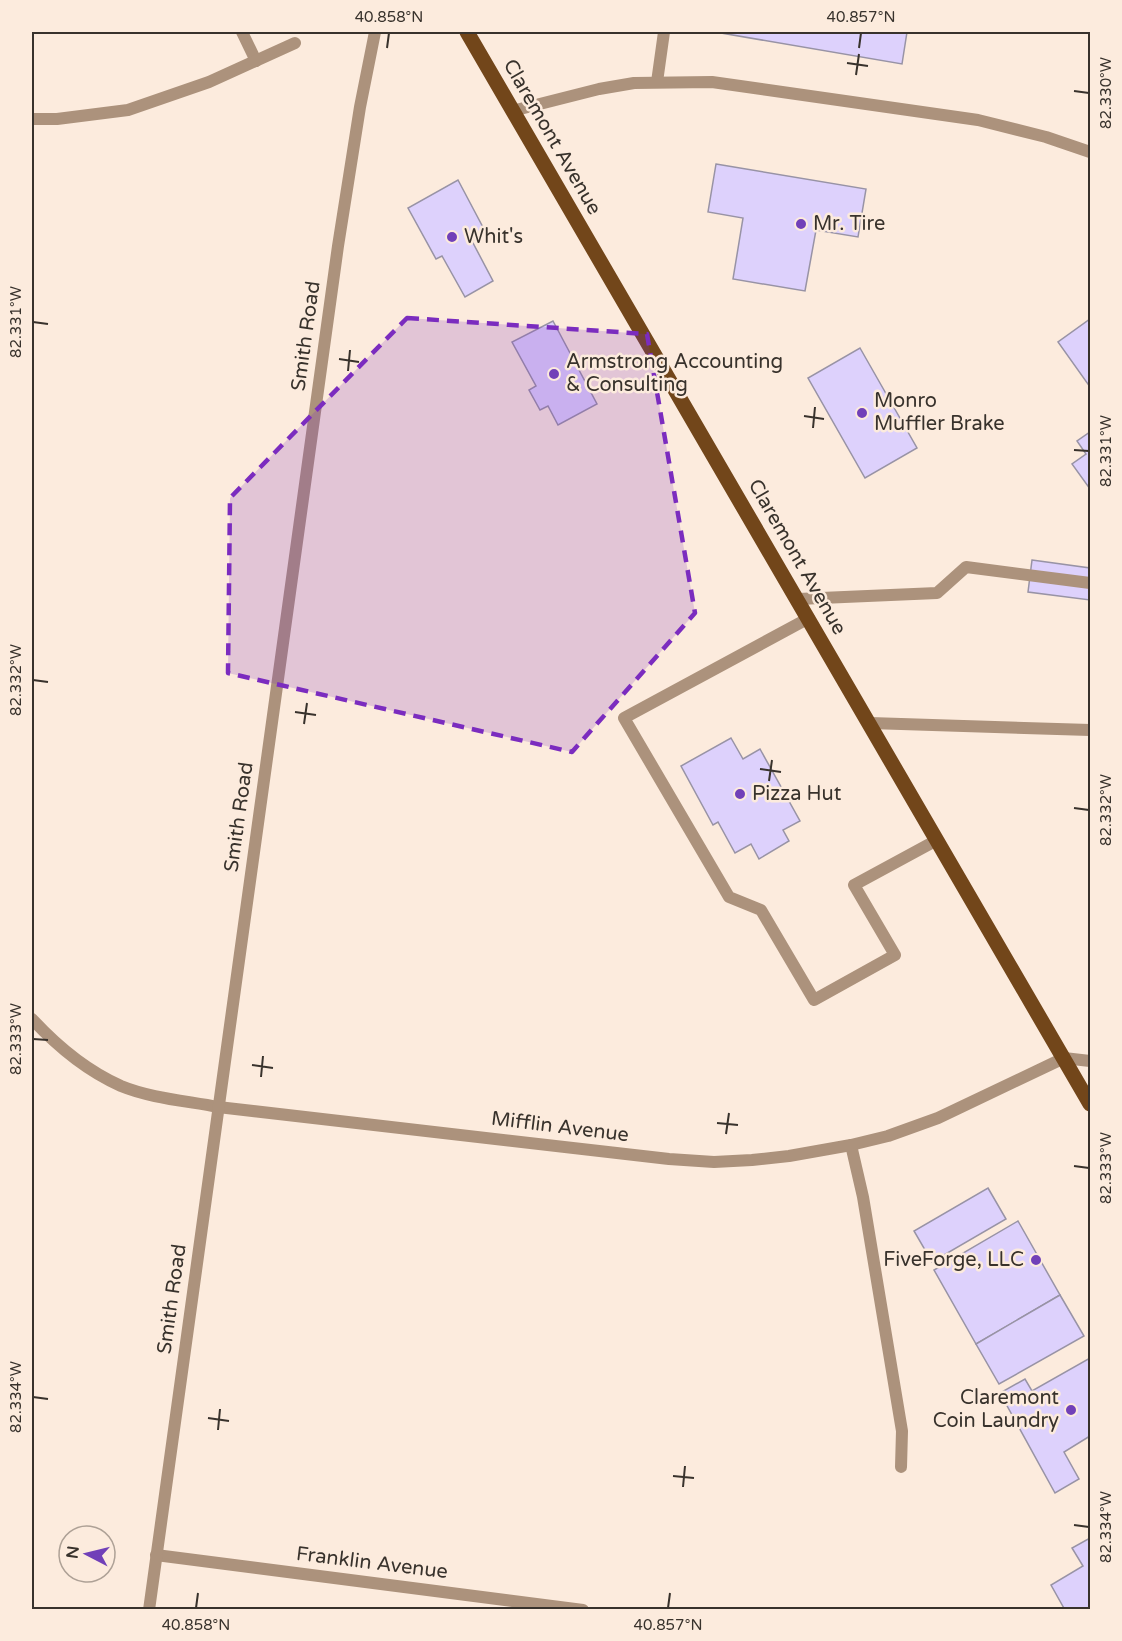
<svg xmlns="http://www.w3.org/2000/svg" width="1122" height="1641" viewBox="0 0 1122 1641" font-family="'Varela Round',sans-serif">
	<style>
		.building { fill: #ddd1fc; stroke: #9893a5; stroke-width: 1.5 }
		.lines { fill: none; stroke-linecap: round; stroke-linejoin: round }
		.service { stroke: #ac927c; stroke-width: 12 }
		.minor { stroke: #ac927c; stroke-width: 12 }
		.tertiary { stroke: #ac927c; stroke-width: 12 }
		.primary { stroke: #72461a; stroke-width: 15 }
		.marked { fill: #7b2cbf; fill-opacity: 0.2; stroke: #7b2cbf; stroke-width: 4.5; stroke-dasharray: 12 8; stroke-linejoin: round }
		.ticks { fill: none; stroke: #38322c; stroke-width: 2 }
		.poi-dot { fill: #7140b8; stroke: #fcebdd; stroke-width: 2 }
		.labels { text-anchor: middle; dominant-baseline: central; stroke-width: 5; stroke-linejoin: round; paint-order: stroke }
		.street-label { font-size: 20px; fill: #38322c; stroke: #fcebdd }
		.poi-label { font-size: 20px; fill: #38322c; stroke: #fcebdd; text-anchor: start }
		.neatline { fill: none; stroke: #38322c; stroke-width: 2 }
		.ticks-label { font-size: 15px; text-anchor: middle; fill: #38322c }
	</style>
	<rect width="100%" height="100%" fill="#fcebdd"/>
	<!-- building -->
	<g class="building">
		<polygon points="715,32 907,32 902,64"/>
		<polygon points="716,164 866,189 858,237 816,230 805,291 733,279 743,218 708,212"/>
		<polygon points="458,180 486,233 472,241 493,281 465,297 442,256 436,259 408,208"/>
		<polygon points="1090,319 1090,387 1058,342"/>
		<polygon points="553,321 597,404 558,425 548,406 540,410 529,390 536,386 512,342"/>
		<polygon points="860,348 917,448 865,478 808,378"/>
		<polygon points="1090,432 1090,489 1072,464 1086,454 1077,441"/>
		<polygon points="1032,560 1090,568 1090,600 1028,592"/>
		<polygon points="731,738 743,759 760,749 800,821 783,830 789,841 759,859 751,844 735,853 718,822 713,825 681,766"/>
		<polygon points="988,1188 1006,1219 932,1262 914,1231"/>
		<polygon points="1018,1221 1060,1295 976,1344 934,1270"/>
		<polygon points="1060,1295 1084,1336 999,1384 976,1344"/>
		<polygon points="1090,1358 1090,1436 1064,1452 1079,1479 1055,1493 1000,1393 1025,1379 1032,1391"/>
		<polygon points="1090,1538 1090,1610 1065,1610 1051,1585 1083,1566 1072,1548"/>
	</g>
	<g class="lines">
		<!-- service -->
		<g class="service">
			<polyline points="242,32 256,61"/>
			<polyline points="657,82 664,32"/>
			<polyline points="512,111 599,89 634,83 712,82 978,120 1046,137 1090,152"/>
			<polyline points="798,599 937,593 966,567 1090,583"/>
			<polyline points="809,618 624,718 729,897 761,910 814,1000 895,955 854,885 937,840"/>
			<polyline points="870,723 1090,730"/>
			<polyline points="851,1145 863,1197 902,1431 901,1467"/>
		</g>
		<!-- minor -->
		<g class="minor">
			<polyline points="32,119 57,119 128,110 209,82 295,43"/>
			<polyline points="156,1555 583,1610"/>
		</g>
		<!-- tertiary -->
		<g class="tertiary">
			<path d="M32,1019C57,1046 87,1071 121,1086C150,1098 187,1101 218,1107L669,1159L714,1162L752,1160L789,1156L851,1145L888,1136L938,1118L1064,1058L1090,1061"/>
			<polyline points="149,1610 338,246 360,107 375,32"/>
		</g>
		<!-- primary -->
		<polyline class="primary" points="467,32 1090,1104"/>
	</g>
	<!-- marked area -->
	<path class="marked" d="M407,318L647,334L695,613L572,752L228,673L230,498Z"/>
	<!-- ticks -->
	<path class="ticks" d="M387,48L389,33M859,48L861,33M847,63L868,66M856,75L859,54M1074,91L1089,93M33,322L48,324M339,359L359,362M348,371L350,350M804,416L824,419M813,428L815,407M1074,450L1089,451M33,680L48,682M295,712L316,715M304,724L307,703M760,769L781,772M769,781L772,760M1074,808L1089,810M33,1039L48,1040M252,1065L273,1068M261,1077L263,1056M717,1123L738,1125M726,1134L729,1113M1074,1166L1089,1168M33,1397L48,1399M208,1418L229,1421M218,1430L220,1409M673,1476L694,1478M683,1487L685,1466M1074,1525L1089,1527M196,1608L198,1593M668,1608L670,1593"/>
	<!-- markers -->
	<g class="poi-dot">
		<circle cx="801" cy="224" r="6"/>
		<circle cx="452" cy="237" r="6"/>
		<circle cx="554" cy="374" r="6"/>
		<circle cx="862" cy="413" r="6"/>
		<circle cx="740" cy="794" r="6"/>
		<circle cx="1036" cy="1260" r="6"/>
		<circle cx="1071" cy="1410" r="6"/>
	</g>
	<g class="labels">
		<!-- street labels -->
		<g class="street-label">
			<text transform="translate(552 137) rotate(60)">Claremont Avenue</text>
			<text transform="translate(306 336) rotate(-82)">Smith Road</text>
			<text transform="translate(797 557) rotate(60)">Claremont Avenue</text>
			<text transform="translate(239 817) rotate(-82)">Smith Road</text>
			<text transform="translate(560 1127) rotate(7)">Mifflin Avenue</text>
			<text transform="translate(172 1299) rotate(-82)">Smith Road</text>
			<text transform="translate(372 1563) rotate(7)">Franklin Avenue</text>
		</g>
		<!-- poi labels -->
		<g class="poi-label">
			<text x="813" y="224">Mr. Tire</text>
			<text x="464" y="237">Whit's</text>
			<text x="566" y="362">Armstrong Accounting<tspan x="566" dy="23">&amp; Consulting</tspan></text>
			<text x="874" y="401">Monro<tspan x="874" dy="23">Muffler Brake</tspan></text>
			<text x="752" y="794">Pizza Hut</text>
			<text x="1024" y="1260" text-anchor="end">FiveForge, LLC</text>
			<text x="1059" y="1398" text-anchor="end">Claremont<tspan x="1059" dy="23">Coin Laundry</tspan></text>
		</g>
	</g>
	<!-- border -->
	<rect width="1122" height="1641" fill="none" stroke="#fcebdd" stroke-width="66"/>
	<!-- north arrow -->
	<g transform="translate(87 1554) rotate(277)"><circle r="28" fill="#fcebdd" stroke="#aea196" stroke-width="1.5"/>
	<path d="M0-4.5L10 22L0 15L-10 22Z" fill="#7140b8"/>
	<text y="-9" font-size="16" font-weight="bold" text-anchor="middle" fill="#38322c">N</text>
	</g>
	<rect x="33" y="33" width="1056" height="1575" class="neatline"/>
	<g class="ticks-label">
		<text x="389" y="22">40.858°N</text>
		<text x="861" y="22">40.857°N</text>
		<text transform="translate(1106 93) rotate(-90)" y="5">82.330°W</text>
		<text transform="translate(16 322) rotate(-90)" y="5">82.331°W</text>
		<text transform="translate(1106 451) rotate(-90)" y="5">82.331°W</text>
		<text transform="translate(16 680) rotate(-90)" y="5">82.332°W</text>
		<text transform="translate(1106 810) rotate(-90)" y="5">82.332°W</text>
		<text transform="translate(16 1039) rotate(-90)" y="5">82.333°W</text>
		<text transform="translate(1106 1168) rotate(-90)" y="5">82.333°W</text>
		<text transform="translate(16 1397) rotate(-90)" y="5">82.334°W</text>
		<text transform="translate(1106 1527) rotate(-90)" y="5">82.334°W</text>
		<text x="196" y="1630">40.858°N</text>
		<text x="668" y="1630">40.857°N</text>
	</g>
</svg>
